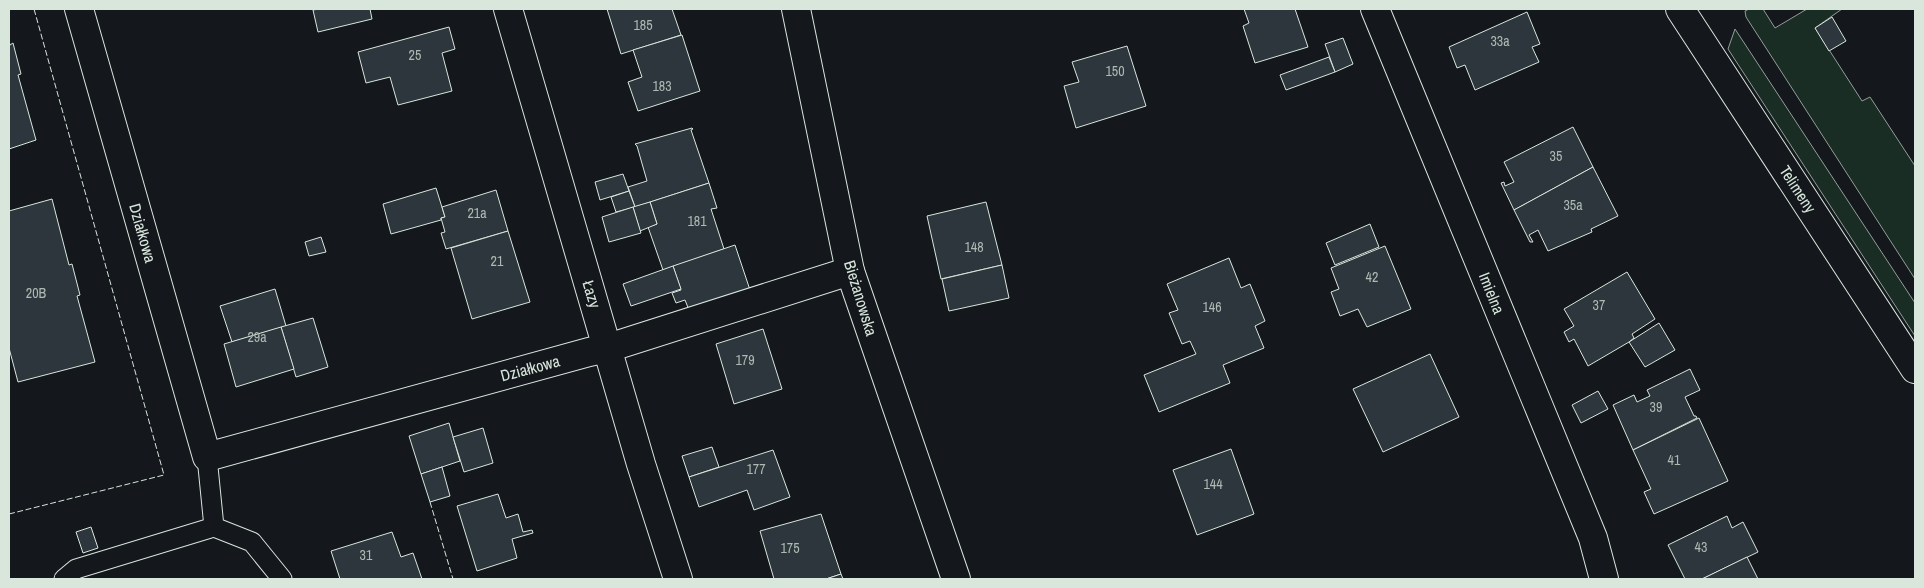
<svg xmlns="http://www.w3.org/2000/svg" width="1924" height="588" viewBox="0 0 1924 588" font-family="'Archivo Narrow',sans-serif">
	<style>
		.green { fill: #1a2d24; stroke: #939e99 }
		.building { fill: #2c363c; stroke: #d8e6dc }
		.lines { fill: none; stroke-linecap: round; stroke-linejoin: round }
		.lane-casing { stroke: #d8e6dc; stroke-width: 21 }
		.street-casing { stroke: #d8e6dc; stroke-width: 30 }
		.secondary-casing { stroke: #d8e6dc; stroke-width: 30 }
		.lane { stroke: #14181c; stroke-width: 19 }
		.street { stroke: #14181c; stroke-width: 28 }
		.secondary { stroke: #14181c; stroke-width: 28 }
		.fence { stroke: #d8e6dc; stroke-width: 1; stroke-dasharray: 6 2.5; stroke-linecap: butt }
		.labels { text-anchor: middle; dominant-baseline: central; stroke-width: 4; stroke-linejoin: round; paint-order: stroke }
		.number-label { font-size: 14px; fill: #adbab4 }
		.street-label { font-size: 16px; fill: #d8e6dc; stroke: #14181c }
	</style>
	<rect width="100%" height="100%" fill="#14181c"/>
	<!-- green -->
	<g class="green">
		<polygon points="1749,9 1763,9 1775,28 1807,9 1842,9 1815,28 1862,101 1870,97 1915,166 1915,279 1746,17 1745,11"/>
		<polygon points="1735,29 1915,303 1915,336 1728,49"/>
	</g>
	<!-- building -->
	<g class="building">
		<polygon points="319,9 370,9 372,19 318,32 313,10"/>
		<polygon points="607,9 672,9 681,35 621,54"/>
		<polygon points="1244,9 1295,9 1308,47 1255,63 1243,26 1249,23"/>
		<polygon points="1527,12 1540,44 1532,47 1539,62 1475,90 1465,65 1457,68 1449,47"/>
		<polygon points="1832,17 1846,41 1829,51 1815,28"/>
		<polygon points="449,27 455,49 442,53 452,91 398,105 390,77 366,83 358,52"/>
		<polygon points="682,35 700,91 638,111 628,82 642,77 633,50"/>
		<polygon points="1343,38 1353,64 1335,72 1325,44"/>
		<polygon points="9,41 10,45 13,43 21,74 18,75 36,140 9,149"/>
		<polygon points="1127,46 1146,106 1076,128 1064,86 1079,82 1072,62"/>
		<polygon points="1329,57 1335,72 1286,90 1280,75"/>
		<polygon points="1573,127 1593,167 1514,210 1501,183 1504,182 1505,186 1514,182 1504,162"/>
		<polygon points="692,128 693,129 691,130 709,183 635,207 628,187 647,181 637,146 635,144"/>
		<polygon points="1593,167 1618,216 1591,229 1592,232 1548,251 1538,230 1529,235 1533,242 1530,242 1514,210"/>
		<polygon points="623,174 629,191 600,200 595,182"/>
		<polygon points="709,183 717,208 711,209 724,249 663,270 648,227 657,224 650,202"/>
		<polygon points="436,188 445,217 441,218 441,220 391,234 383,204"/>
		<polygon points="496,190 508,231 446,249 441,233 445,232 441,218 445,217 442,207"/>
		<polygon points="629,191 635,207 616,212 611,197"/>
		<polygon points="52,199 69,265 72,264 80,295 77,296 95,362 18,382 9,348 9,211"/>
		<polygon points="650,202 657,224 640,231 633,207"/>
		<polygon points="986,202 1002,265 941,279 927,216"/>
		<polygon points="633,207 641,233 609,242 602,217"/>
		<polygon points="1370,224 1379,247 1335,265 1326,243"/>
		<polygon points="508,231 530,302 472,319 451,248"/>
		<polygon points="321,237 326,252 309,256 305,242"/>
		<polygon points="735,245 750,290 689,310 685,300 676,303 672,293 681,290 673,266"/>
		<polygon points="1385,246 1411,309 1367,327 1358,309 1340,316 1331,292 1339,289 1331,268"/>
		<polygon points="1229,258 1241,288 1250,284 1265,321 1255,326 1264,348 1223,365 1230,383 1159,412 1144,375 1196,354 1190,341 1182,344 1169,313 1178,310 1167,284"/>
		<polygon points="1002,265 1009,298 949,311 942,279"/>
		<polygon points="673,266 681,289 631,306 623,284"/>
		<polygon points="1627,272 1655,319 1632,334 1634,338 1629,342 1588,366 1574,339 1569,342 1564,332 1574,326 1564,309"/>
		<polygon points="275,289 286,326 232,342 220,306"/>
		<polygon points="313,318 328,367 296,377 281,327"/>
		<polygon points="1659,323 1675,350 1645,367 1629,342"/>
		<polygon points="281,327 294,369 236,387 224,344"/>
		<polygon points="763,329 782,389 734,404 716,344"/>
		<polygon points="1430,354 1459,417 1383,452 1353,389"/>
		<polygon points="1690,369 1700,390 1685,397 1694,416 1696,416 1697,418 1633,450 1613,405 1634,395 1637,402 1650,396 1647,390"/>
		<polygon points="1598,391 1608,409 1581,423 1572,405"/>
		<polygon points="1699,418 1728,481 1654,514 1644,492 1651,489 1633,450"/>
		<polygon points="449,423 460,461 421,474 409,436"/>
		<polygon points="483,428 493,463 464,472 453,437"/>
		<polygon points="712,447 719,467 689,477 682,456"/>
		<polygon points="1231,449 1254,514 1197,535 1173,470"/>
		<polygon points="773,450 790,497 754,510 747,490 699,507 689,477"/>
		<polygon points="442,467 450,496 430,502 421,474"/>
		<polygon points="498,494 506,518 518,514 523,532 532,530 533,533 512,539 517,558 477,571 457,506"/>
		<polygon points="821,514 841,574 826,579 774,579 760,531"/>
		<polygon points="1727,516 1732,528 1743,522 1758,552 1702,579 1685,579 1668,545"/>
		<polygon points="91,527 98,548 83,553 76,532"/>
		<polygon points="392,532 401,557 413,553 422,579 340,579 331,551"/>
		<polygon points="1747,557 1758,579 1702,579"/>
		<polygon points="841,574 843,579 826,579"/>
	</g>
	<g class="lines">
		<defs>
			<g id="lane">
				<polyline points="207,457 214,527 252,542 282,579"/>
				<polyline points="64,579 76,569 214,527"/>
			</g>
			<g id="street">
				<polyline points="79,9 207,457 589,352 608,348 850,271"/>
				<polyline points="508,9 641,464 678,579"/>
				<polyline points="1375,9 1593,538 1604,579"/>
				<polyline points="1680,9 1915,369"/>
			</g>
			<polyline id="secondary" points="796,9 850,271 956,579"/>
		</defs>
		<!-- lane casing -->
		<use href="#lane" class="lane-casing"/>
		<!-- street casing -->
		<use href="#street" class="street-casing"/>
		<!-- secondary casing -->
		<use href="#secondary" class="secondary-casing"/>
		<!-- lane -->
		<use href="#lane" class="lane"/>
		<!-- street -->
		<use href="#street" class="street"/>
		<!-- secondary -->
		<use href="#secondary" class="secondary"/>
		<!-- fence -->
		<g class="fence">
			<polyline points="430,502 453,579"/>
			<polyline points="9,514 164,475 34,9"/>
		</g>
	</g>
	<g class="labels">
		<!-- number labels -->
		<g class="number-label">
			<text x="643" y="25">185</text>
			<text x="1500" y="41">33a</text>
			<text x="415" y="55">25</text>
			<text x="1115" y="71">150</text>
			<text x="662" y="86">183</text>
			<text x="1556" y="156">35</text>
			<text x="1573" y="205">35a</text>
			<text x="477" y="213">21a</text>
			<text x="697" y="221">181</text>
			<text x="974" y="247">148</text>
			<text x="497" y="261">21</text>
			<text x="1372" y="277">42</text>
			<text x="36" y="293">20B</text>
			<text x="1599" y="305">37</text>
			<text x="1212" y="307">146</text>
			<text x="257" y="337">29a</text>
			<text x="745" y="360">179</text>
			<text x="1656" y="407">39</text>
			<text x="1674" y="460">41</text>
			<text x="756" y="469">177</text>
			<text x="1213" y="484">144</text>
			<text x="1701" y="547">43</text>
			<text x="790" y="548">175</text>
			<text x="366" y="555">31</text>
		</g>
		<!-- street labels -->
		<g class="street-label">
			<text transform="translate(1798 189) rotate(57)">Telimeny</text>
			<text transform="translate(143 233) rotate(74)">Działkowa</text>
			<text transform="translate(1492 293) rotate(68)">Imielna</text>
			<text transform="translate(592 294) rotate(73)">Łazy</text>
			<text transform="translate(861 298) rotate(73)">Bieżanowska</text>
			<text transform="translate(530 368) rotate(-15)">Działkowa</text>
		</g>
	</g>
	<!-- border -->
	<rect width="1924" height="588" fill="none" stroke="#d8e6dc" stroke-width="20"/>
</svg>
